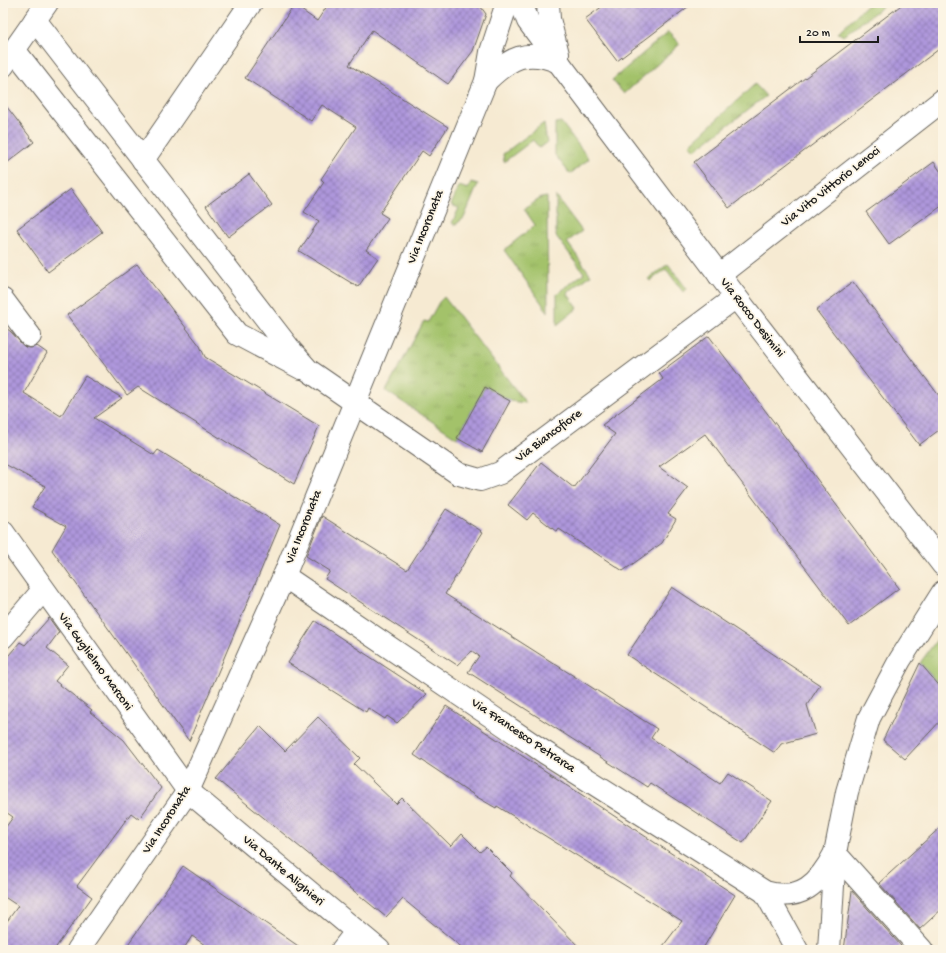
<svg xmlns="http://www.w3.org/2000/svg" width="946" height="953" viewBox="0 0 946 953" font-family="'Gochi Hand',sans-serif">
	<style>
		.grass { fill: url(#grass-tufts); stroke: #606f43 }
		.building { fill: url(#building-cross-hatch) }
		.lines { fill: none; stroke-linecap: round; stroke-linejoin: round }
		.street-casing { stroke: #68645c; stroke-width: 24 }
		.secondary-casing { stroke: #68645c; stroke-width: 24 }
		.street { stroke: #fff; stroke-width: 22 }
		.secondary { stroke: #fff; stroke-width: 22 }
		.labels { text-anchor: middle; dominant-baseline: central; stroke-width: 3.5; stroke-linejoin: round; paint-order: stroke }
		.street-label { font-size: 13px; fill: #1c1c1c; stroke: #fcf5e5 }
	</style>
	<defs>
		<pattern id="grass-tufts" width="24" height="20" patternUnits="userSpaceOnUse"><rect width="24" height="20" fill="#a3c26a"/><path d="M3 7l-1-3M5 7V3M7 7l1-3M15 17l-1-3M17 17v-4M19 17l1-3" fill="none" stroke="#8ca65b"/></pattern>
		<pattern id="building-cross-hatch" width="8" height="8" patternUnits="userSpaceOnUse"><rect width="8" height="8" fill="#ae97dc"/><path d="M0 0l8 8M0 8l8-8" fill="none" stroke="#8d7ab2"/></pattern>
	</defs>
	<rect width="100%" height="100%" fill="#fcf5e5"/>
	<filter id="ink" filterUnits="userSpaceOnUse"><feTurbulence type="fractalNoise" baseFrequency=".025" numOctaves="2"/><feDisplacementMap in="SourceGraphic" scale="8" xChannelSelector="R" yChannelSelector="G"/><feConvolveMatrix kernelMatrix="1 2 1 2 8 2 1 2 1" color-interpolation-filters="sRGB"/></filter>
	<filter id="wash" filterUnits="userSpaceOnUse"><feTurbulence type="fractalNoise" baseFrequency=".012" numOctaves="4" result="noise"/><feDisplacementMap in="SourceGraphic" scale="16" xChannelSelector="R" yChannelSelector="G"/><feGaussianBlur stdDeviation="0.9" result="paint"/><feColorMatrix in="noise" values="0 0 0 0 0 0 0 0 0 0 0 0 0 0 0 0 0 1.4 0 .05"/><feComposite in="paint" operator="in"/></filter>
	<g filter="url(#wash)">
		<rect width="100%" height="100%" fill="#f6ead2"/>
		<!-- grass -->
		<g class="grass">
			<polygon points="869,3 887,3 844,36 838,32"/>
			<polygon points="668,32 680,44 624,94 612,80"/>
			<polygon points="755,84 766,96 695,150 690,144"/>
			<polygon points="561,122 589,159 570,174 555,155 555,123"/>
			<polygon points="544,123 547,143 539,148 533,140 504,162 503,154"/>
			<polygon points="471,182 478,184 464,218 455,225 452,223 459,208 451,205 459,186 468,189"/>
			<polygon points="556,196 582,231 567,242 591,275 567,293 578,308 557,325 557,294 584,273 556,236"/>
			<polygon points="547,197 548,312 504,250 535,225 524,209 541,198"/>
			<polygon points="668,264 687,289 683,292 666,269 650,281 648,279"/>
			<polygon points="444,297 526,403 510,401 485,387 457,438 386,391 424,321 428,322 439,302"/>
			<polygon points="943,631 943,690 920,663"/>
		</g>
		<g id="blocks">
			<!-- building -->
			<g class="building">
				<polygon points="329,3 478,3 486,14 473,51 448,84 372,30 349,65 448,127 429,156 422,151 380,213 388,218 366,250 378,258 358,287 299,251 319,221 304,212 324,182 321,179 356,127 322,105 311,121 245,78 294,5 317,21"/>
				<polygon points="607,3 693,3 617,61 585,19"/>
				<polygon points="904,3 943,3 943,46 729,208 694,162"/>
				<polygon points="3,102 34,142 3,166"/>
				<polygon points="934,162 943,175 943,205 889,244 866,212"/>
				<polygon points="249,174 272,205 228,237 206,206"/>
				<polygon points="71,189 102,232 48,272 17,229"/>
				<polygon points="137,264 200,346 205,357 319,426 294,484 138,387 127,395 67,315"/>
				<polygon points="853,282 943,401 943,427 919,445 816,310"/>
				<polygon points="3,326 10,331 25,347 31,348 37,346 47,353 24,393 61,416 85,376 122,398 94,418 154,455 158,450 280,525 189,741 52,550 66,526 32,507 45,486 3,463"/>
				<polygon points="709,336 899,588 849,626 705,434 659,467 688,488 668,514 676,519 662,543 623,571 559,529 557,532 533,513 527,520 508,505 541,462 574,488 615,434 602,425 663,379 659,373"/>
				<polygon points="485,387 510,401 482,452 457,438"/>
				<polygon points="446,509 483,532 445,594 657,729 651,738 720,783 728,772 772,801 743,843 650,783 647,787 468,672 479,656 472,651 457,665 325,579 330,571 306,556 322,516 407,570"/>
				<polygon points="672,587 820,685 807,705 816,734 781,744 775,753 627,655"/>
				<polygon points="49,618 59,632 47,648 68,665 55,681 92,710 90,712 124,740 161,788 139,819 131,813 77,886 92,897 54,950 3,950 3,927 18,906 3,896 3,831 13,817 3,810 3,662 20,642 25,645"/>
				<polygon points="315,621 427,694 397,723 387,716 385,719 368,708 366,712 288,663"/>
				<polygon points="920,663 943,690 943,718 905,759 883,740"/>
				<polygon points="446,706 735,895 702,950 660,950 682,921 497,806 496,808 477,797 414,755"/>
				<polygon points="318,717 360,758 354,764 396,804 402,798 451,846 462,834 480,852 486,847 512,873 510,876 582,950 465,950 403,899 386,917 216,779 260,726 285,751"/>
				<polygon points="943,825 943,908 920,929 879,883"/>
				<polygon points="183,866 304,950 212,950 192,936 183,950 124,950"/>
				<polygon points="852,891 901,946 896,950 844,950"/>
			</g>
		</g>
	</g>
	<g filter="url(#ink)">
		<use href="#blocks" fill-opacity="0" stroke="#68645c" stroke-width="1"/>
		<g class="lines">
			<defs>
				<g id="street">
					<polyline points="521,3 528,21 563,68 736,297 943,565"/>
					<polyline points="548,3 549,19 558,54"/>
					<polyline points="35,20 292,352 308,370 459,474 480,480 500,473 736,297"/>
					<polyline points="15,51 237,334 301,368"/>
					<polyline points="3,66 47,3"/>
					<path d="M486,81C510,58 526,48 559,62"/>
					<polyline points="143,160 251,3"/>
					<polyline points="719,275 943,100"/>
					<polyline points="3,300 30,336"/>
					<polyline points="3,532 188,791 379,950"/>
					<path d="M284,576L544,752L765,892C801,902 819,884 835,853L922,950"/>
					<polyline points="3,637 43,590"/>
					<polyline points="765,892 797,950"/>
					<polyline points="78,950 188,791 284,576 486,81 491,52 507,3"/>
					<polyline points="342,950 356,932"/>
				</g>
				<polyline id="secondary" points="829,950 835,853 847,792 869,718 900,660 943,592"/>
			</defs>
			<!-- street casing -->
			<use href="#street" class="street-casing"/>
			<!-- secondary casing -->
			<use href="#secondary" class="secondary-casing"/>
			<!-- street -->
			<use href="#street" class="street"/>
			<!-- secondary -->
			<use href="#secondary" class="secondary"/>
		</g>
	</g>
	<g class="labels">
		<!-- street labels -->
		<g class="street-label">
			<text transform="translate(831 187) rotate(-38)">Via Vito Vittorio Lenoci</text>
			<text transform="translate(426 227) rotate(-68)">Via Incoronata</text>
			<text transform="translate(752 318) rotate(52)">Via Rocco Desimini</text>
			<text transform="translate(549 436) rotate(-37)">Via Biancofiore</text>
			<text transform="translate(304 527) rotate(-68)">Via Incoronata</text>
			<text transform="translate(95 662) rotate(54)">Via Guglielmo Marconi</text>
			<text transform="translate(523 736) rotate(34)">Via Francesco Petrarca</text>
			<text transform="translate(167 820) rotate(-57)">Via Incoronata</text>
			<text transform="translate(283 871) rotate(40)">Via Dante Alighieri</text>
		</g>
	</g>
	<!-- margin -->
	<rect width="946" height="953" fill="none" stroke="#fcf5e5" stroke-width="16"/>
	<!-- scale -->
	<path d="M800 36v6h78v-6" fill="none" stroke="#1c1c1c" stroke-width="2"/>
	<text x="806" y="36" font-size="12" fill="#1c1c1c" stroke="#fcf5e5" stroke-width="3" paint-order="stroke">20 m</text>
</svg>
